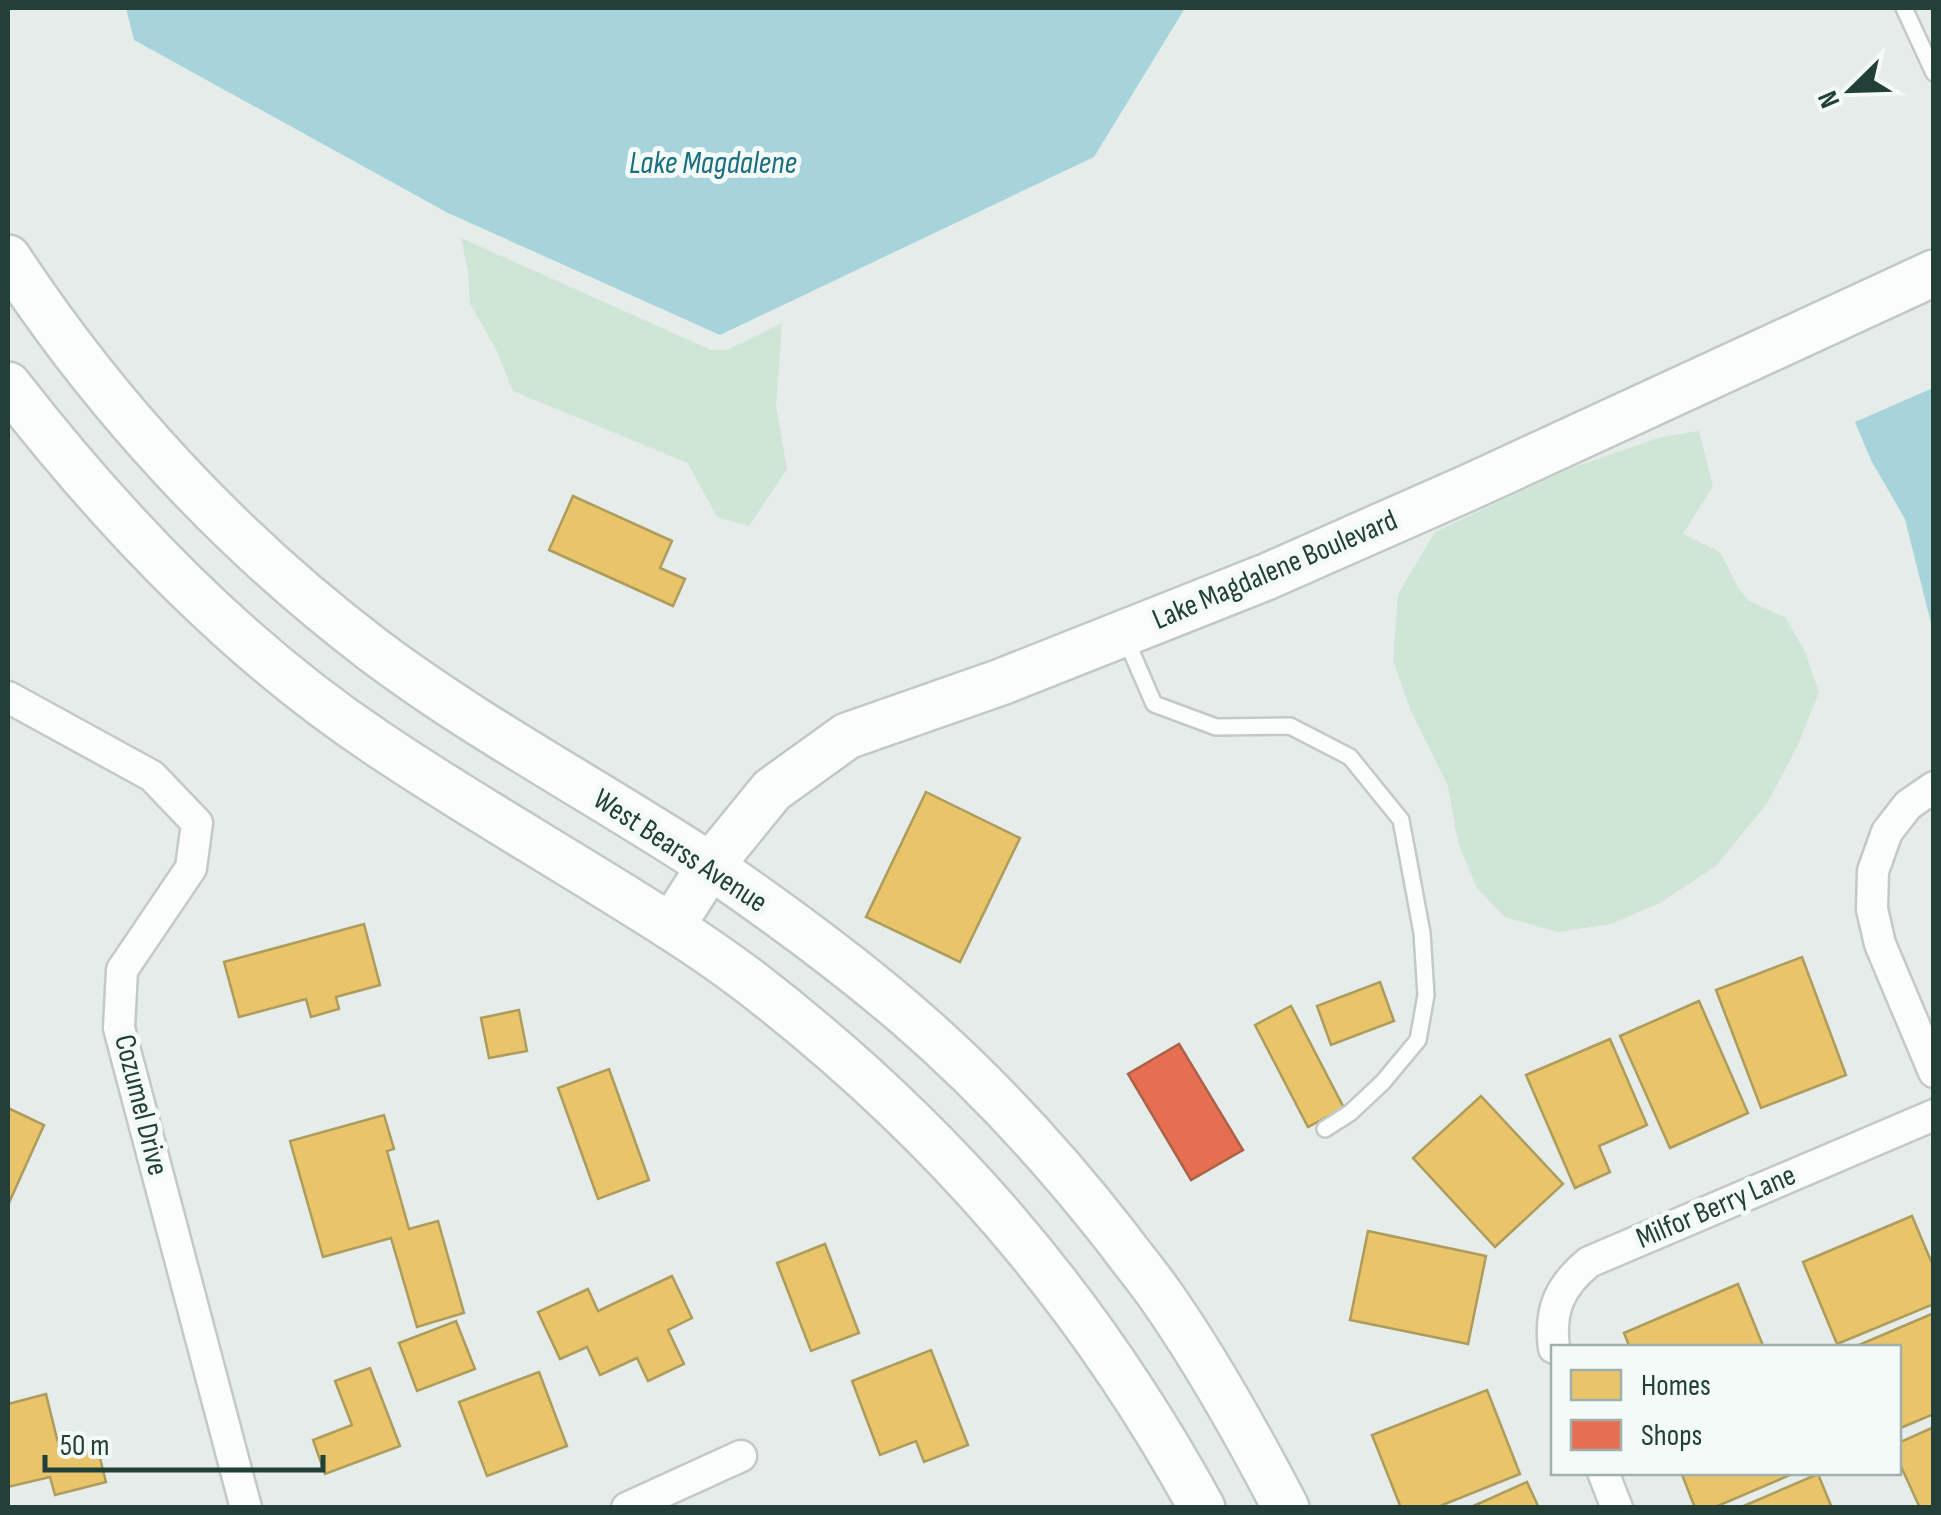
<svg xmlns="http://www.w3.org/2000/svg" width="1941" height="1515" viewBox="0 0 1941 1515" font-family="'Sofia Sans Condensed',sans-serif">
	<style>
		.green { fill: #cfe5d5 }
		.water { fill: #a6d4da }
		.homes { fill: #e9c46a; stroke: #ad9c5b; stroke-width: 2.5 }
		.shops { fill: #e76f51; stroke: #ac6149; stroke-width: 2.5 }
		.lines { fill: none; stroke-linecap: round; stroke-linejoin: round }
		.lane-casing { stroke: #c3c9c6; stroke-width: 20 }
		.street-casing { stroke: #c3c9c6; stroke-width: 35 }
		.secondary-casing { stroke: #c1c9c6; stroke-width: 50 }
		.lane { stroke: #fbfcfc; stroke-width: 15 }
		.street { stroke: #fbfcfc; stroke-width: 30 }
		.secondary { stroke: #fbfcfc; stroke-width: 45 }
		.labels { text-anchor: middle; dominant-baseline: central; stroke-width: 10; stroke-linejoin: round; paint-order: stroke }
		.street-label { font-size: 30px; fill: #224037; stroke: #f4faf7 }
		.water-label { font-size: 32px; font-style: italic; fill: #1a6f7e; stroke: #f4faf7 }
	</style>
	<rect width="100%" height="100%" fill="#e6ece9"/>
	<!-- green -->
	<g class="green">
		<polygon points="461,238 711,350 727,350 782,323 776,406 787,469 749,526 717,517 688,463 513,391 496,349 470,304 468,271"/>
		<polygon points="1699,431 1713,486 1683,534 1720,552 1739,589 1749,601 1786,618 1805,652 1819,692 1797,747 1768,802 1716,866 1660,903 1611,924 1558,932 1505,917 1477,888 1458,843 1448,786 1411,711 1393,661 1398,594 1435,532 1569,469 1661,437"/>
	</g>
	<!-- water -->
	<g class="water">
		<polygon points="126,8 1185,8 1094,157 720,335 448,213 134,40"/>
		<polygon points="1933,388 1933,631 1905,519 1871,460 1855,422"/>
	</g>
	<!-- homes -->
	<g class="homes">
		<polygon points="573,496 672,541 660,568 685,579 673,606 549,550"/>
		<polygon points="926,792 1020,838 960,962 866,917"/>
		<polygon points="364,924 380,985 336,997 339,1009 311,1017 306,999 239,1017 224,962"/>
		<polygon points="1802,957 1846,1075 1761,1108 1716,990"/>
		<polygon points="1380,982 1394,1021 1331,1045 1317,1006"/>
		<polygon points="1699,1001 1748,1113 1670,1148 1620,1036"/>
		<polygon points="1291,1006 1344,1108 1308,1127 1255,1025"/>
		<polygon points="519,1010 527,1051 489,1058 481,1018"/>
		<polygon points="1610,1039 1647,1125 1599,1146 1610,1172 1575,1188 1526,1075"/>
		<polygon points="609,1069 649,1180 598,1199 558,1088"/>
		<polygon points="1481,1096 1563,1184 1495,1247 1413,1158"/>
		<polygon points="8,1108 44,1125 8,1205"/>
		<polygon points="384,1115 394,1149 387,1151 409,1229 438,1221 464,1313 417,1327 391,1238 323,1257 290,1141"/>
		<polygon points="1912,1216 1934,1268 1934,1304 1837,1344 1803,1262"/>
		<polygon points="1368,1231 1486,1256 1468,1344 1350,1320"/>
		<polygon points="825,1244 859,1333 811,1351 777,1263"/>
		<polygon points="672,1276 692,1318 668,1330 684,1364 648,1381 637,1358 600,1375 587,1347 560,1359 538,1312 588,1289 598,1311"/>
		<polygon points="1738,1284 1764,1348 1630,1348 1624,1333"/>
		<polygon points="1934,1313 1934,1414 1898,1429 1898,1348 1852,1348"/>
		<polygon points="456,1321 475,1369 417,1391 399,1343"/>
		<polygon points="931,1350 968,1445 924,1462 916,1441 880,1455 852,1381"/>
		<polygon points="370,1368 400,1446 325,1474 313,1440 352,1425 335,1381"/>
		<polygon points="539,1372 567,1446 487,1476 459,1402"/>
		<polygon points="1487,1390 1520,1474 1435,1508 1401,1508 1372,1435"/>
		<polygon points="46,1394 60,1451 96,1442 106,1482 55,1495 50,1477 8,1487 8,1404"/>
		<polygon points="1934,1427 1934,1508 1920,1508 1898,1460 1898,1443"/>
		<polygon points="1681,1472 1797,1472 1713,1508 1695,1508"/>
		<polygon points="1818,1474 1832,1508 1739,1508"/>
		<polygon points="1527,1482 1539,1508 1469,1508"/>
	</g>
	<!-- shops -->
	<polygon class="shops" points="1179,1044 1243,1150 1191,1180 1128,1074"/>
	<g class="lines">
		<defs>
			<g id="lane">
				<polyline points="1904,8 1934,73"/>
				<polyline points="1125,637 1154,704 1216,727 1290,726 1350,757 1401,820 1422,933 1426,995 1418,1040 1383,1082 1350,1113 1325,1129"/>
			</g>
			<g id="street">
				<polyline points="8,697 152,776 197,823 191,868 122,970 119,1028 246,1508"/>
				<polyline points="1934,787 1908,805 1887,832 1873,871 1872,909 1880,944 1934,1072"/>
				<path d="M1554,1348C1549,1309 1560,1286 1589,1262L1934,1115"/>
				<polyline points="1603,1472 1617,1508"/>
				<polyline points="627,1508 741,1456"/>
			</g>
			<g id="secondary">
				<path d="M8,258C105,406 230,541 372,649C478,729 598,792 709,865C776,911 843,960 905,1013C983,1080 1054,1157 1117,1238C1131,1257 1147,1276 1161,1296C1208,1363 1248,1435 1286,1508"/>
				<path d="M8,385C113,520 234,648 377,743C448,791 523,835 596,880C648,912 700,944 749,981C940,1128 1086,1296 1202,1508"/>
				<polyline points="671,927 710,866 772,790 847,736 1001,682 1266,577 1472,486 1934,273"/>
			</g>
		</defs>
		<!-- lane casing -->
		<use href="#lane" class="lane-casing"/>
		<!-- street casing -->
		<use href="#street" class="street-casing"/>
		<!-- secondary casing -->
		<use href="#secondary" class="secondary-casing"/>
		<!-- lane -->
		<use href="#lane" class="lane"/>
		<!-- street -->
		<use href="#street" class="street"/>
		<!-- secondary -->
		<use href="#secondary" class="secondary"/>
	</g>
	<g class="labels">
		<!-- street labels -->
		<g class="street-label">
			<text transform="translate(1275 570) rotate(-23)">Lake Magdalene Boulevard</text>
			<text transform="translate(680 851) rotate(33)">West Bearss Avenue</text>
			<text transform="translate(141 1105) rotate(76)">Cozumel Drive</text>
			<text transform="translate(1716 1207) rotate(-23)">Milfor Berry Lane</text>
		</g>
		<!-- water labels -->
		<g class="water-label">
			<text x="713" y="163">Lake Magdalene</text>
		</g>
	</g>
	<!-- border -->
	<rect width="1941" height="1515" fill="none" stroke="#224037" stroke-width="20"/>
	<!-- legend -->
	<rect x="1551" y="1345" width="350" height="130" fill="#f4faf7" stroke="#a0b0aa" stroke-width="2.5"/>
	<rect x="1571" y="1370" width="50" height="30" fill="#e9c46a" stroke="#a0b0aa" stroke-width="2.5"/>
	<text x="1641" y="1395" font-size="30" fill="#224037">Homes</text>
	<rect x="1571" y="1420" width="50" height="30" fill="#e76f51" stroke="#a0b0aa" stroke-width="2.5"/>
	<text x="1641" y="1445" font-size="30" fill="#224037">Shops</text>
	<!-- north arrow -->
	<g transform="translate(1851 90) rotate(247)" stroke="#f4faf7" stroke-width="8" paint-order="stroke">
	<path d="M0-8L18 38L0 25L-18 38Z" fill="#224037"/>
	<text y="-15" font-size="28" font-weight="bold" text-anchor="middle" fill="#224037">N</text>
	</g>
	<!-- scale -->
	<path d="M45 1455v15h278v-15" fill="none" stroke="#224037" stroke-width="5"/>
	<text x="60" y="1455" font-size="30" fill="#224037" stroke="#f4faf7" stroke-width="8" paint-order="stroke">50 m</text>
</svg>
